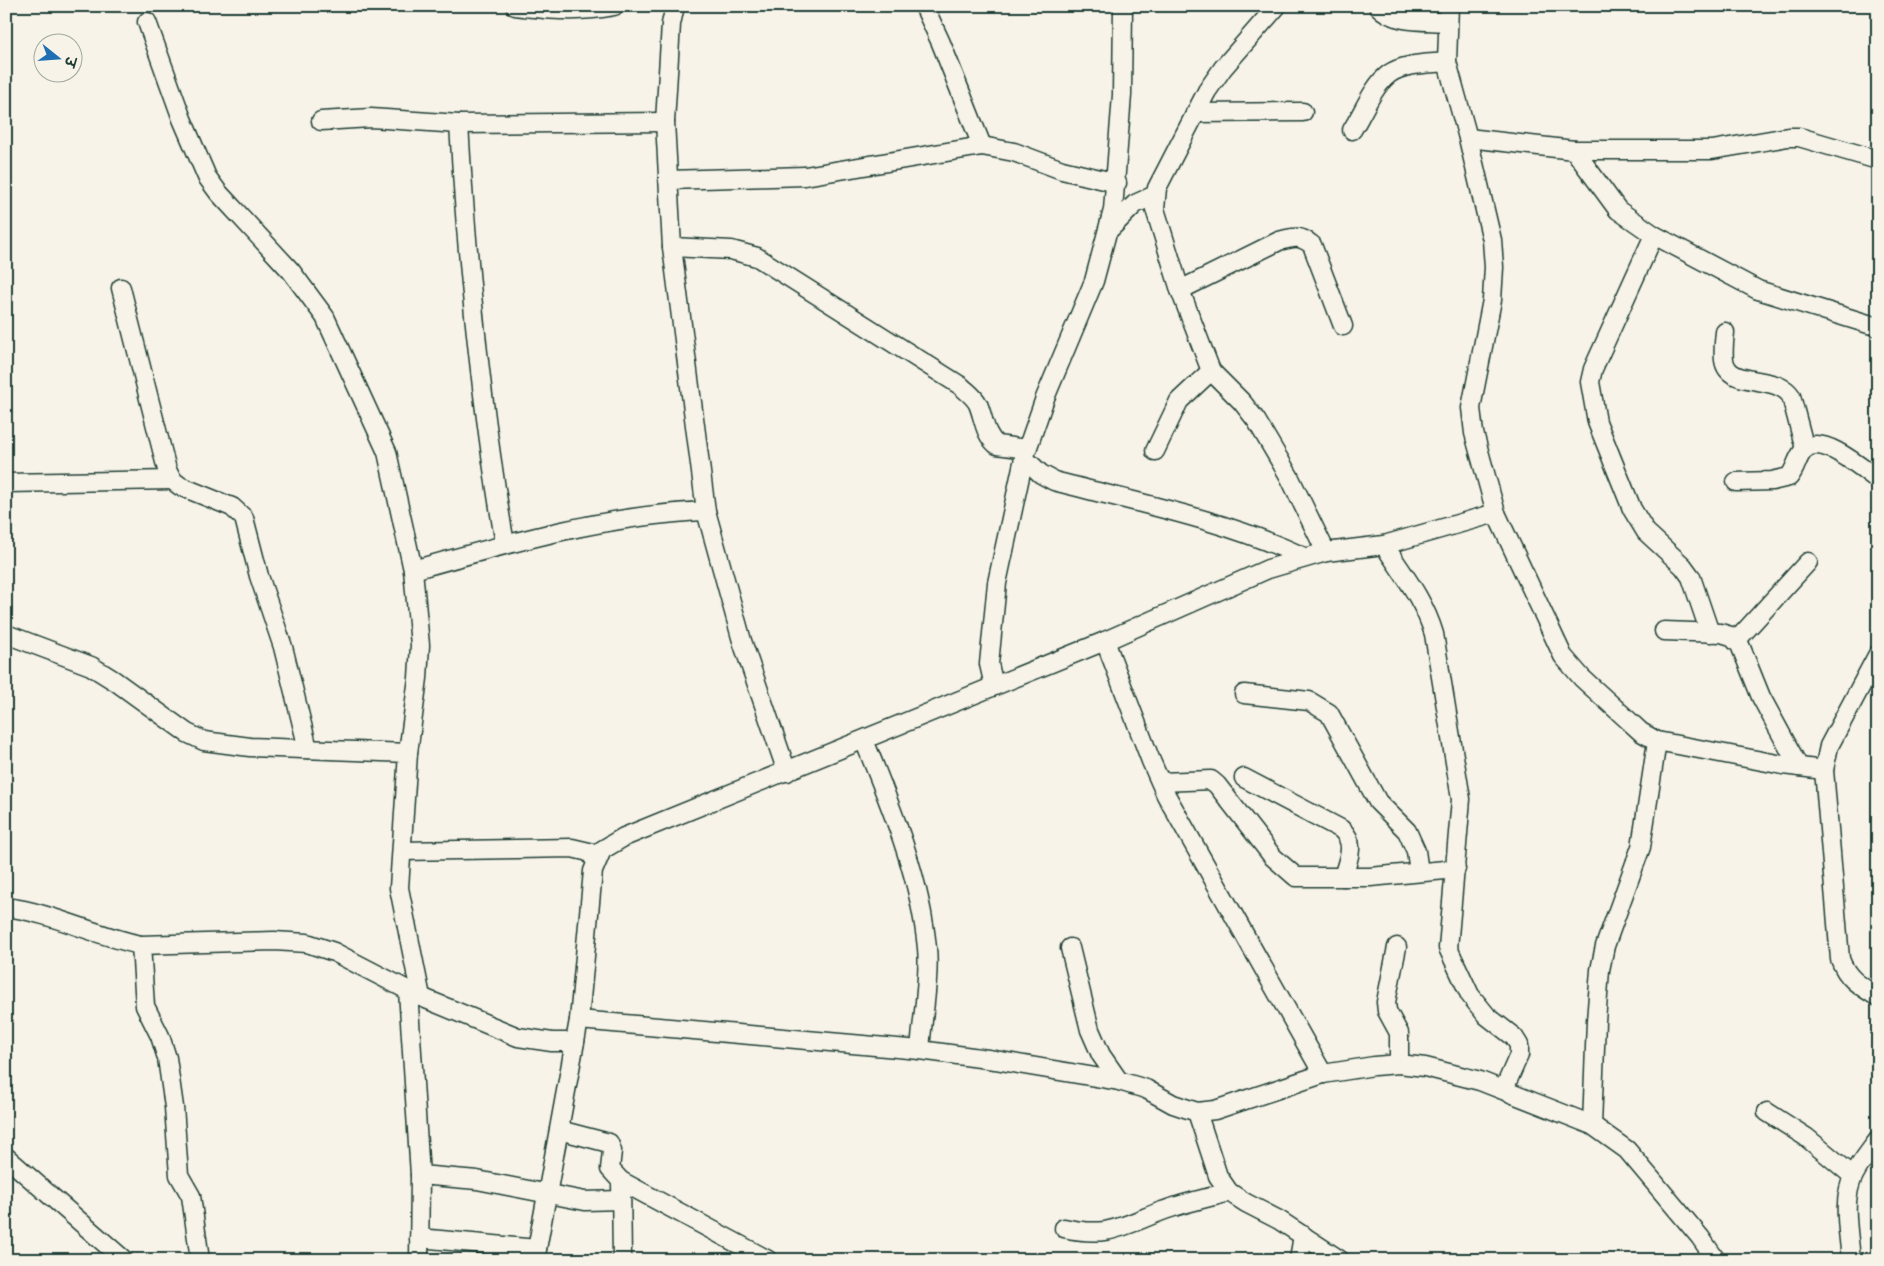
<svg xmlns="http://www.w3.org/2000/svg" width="1884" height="1266" viewBox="0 0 1884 1266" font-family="Delius,'Playpen Sans Deva',sans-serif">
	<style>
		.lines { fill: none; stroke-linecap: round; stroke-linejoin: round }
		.street-casing { stroke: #1f3d34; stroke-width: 21 }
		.street { stroke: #f7f3e8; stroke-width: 18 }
	</style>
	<rect width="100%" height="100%" fill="#f7f3e8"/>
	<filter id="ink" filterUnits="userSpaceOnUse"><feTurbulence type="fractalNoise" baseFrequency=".02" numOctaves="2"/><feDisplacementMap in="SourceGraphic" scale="10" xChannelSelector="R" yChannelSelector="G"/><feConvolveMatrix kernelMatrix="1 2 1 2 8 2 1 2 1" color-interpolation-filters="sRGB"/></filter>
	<g filter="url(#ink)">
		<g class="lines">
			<defs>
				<g id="street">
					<path d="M515,6C551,10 579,13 614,6"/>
					<polyline points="675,6 671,24 665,122 672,247 706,511 742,641 787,772"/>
					<polyline points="924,6 941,43 982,146"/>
					<polyline points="1277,6 1223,68 1207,91 1157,188 1155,209 1180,290 1211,371 1242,402 1256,420 1289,476 1326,552"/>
					<path d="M1378,6C1395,24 1424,20 1447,22"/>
					<polyline points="1449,6 1447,62 1468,138 1492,240 1494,267 1492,300 1471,408 1474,433 1496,513 1563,656 1582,678 1628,720 1641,732 1657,741 1783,765 1824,770"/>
					<polyline points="147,22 182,119 207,177 218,192 291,271 325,317 387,452 413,570 420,645 418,678 408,753 399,888 421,997"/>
					<polyline points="1195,113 1303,112"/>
					<polyline points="321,121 371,118 459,124 665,122"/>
					<path d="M459,124C467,265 481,405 505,544"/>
					<path d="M1352,130C1363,113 1373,86 1389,74C1404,63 1430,64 1447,62"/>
					<polyline points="1468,138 1574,150 1712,150 1788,137 1799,137 1878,160"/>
					<polyline points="1574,150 1618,210 1654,235 1758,290 1878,327"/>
					<polyline points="668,180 805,176 982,146 1014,152 1062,170 1117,183"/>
					<polyline points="1110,229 1135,204 1155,195"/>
					<polyline points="1654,235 1593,369 1590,382 1597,422 1632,509 1646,532 1683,566 1691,577 1710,633"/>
					<path d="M672,247L731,250L757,257L961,386C967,392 974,396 978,404C984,418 984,434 997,445L1027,449"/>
					<polyline points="121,288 167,470 172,480 180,486 232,507 244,518 259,576 283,647 308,749"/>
					<path d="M1180,290L1279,241C1294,237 1300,235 1312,245L1343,326"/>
					<path d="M1725,332C1724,341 1723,351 1724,360C1728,389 1776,373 1791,396L1805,449"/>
					<polyline points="1155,451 1179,401 1211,371"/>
					<path d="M1024,458L1041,474L1054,481C1138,503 1225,520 1304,557"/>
					<path d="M1736,482L1772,481L1789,477C1796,469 1797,457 1804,450C1821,432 1863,469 1878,480"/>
					<polyline points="6,483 172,480"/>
					<path d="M1384,545C1403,574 1424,600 1434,634L1461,799L1448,948L1470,995L1487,1016L1514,1037L1519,1045V1055L1504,1089"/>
					<path d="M413,570C509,543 606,515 706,511"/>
					<polyline points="1664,631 1721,633 1731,636 1740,645 1761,697 1799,767"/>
					<polyline points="6,634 91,666 115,681 187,733 204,741 250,747 408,753"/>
					<polyline points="1105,641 1151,761 1166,795 1323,1074"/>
					<polyline points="1736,641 1808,562"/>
					<path d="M1878,654L1829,746L1824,770L1840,959C1847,979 1860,986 1878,997"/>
					<polyline points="994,686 989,664 997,583 1024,458 1045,398 1094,281 1113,210 1122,95 1123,6"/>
					<polyline points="1244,694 1309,701 1329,713 1378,802 1407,831 1416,851 1419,872"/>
					<path d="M864,740C891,807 920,875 927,948C930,976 922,1021 920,1050"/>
					<path d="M1244,778L1341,829C1357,843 1348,859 1343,877"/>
					<polyline points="1161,782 1211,780 1217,785 1273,857 1296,877 1370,877 1456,869"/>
					<polyline points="402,851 572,848 589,852 596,861"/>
					<path d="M6,907C53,913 96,936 141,945L274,941L307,943L334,952L421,997L518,1037L552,1042H575"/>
					<polyline points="141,945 145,1006 160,1036 167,1058 174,1107 179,1175 191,1196 200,1260"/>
					<polyline points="1397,947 1386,1002 1387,1011 1399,1033 1399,1064"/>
					<polyline points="1070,948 1090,1030 1101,1055 1119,1081"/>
					<polyline points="408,991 420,1175 419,1260"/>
					<polyline points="579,1020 920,1050 995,1060 1119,1081 1146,1089 1173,1104 1197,1112 1215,1110 1323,1074 1374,1066 1399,1064 1425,1067 1480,1081 1592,1125 1627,1150 1700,1237 1716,1260"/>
					<polyline points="1197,1112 1218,1176 1229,1192 1246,1203 1279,1220 1340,1260"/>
					<polyline points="1767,1112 1806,1137 1853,1176"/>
					<polyline points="1592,1125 1596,1021 1600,970 1605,946 1641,847 1657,741"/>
					<polyline points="559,1130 609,1143 612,1151 610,1169 621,1181 622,1260"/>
					<polyline points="6,1157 124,1260"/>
					<polyline points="420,1175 477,1180 585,1201 621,1200"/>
					<polyline points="621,1181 768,1260"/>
					<path d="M1064,1228C1108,1238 1122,1226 1162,1211C1184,1203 1207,1198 1229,1192"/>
					<polyline points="419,1238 537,1249"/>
					<polyline points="535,1260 579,1020 593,871 602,850 624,837 1105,641 1268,569 1326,552 1384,545 1496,513"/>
					<polyline points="1299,1260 1303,1235"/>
					<path d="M1851,1260C1849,1233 1841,1200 1854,1175C1860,1163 1870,1151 1878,1140"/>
				</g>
			</defs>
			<!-- street casing -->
			<use href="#street" class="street-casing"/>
			<!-- street -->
			<use href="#street" class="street"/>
		</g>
	</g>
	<!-- margin -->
	<rect width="1884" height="1266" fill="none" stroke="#f7f3e8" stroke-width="25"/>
	<rect x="12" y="12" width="1859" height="1241" fill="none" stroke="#1f3d34" stroke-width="2" filter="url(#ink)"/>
	<!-- north arrow -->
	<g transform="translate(58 58) rotate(107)"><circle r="24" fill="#f7f3e8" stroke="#a1aaa0"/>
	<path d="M0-4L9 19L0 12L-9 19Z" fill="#1f6fb2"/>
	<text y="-8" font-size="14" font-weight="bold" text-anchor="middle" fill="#1f3d34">उ</text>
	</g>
</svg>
